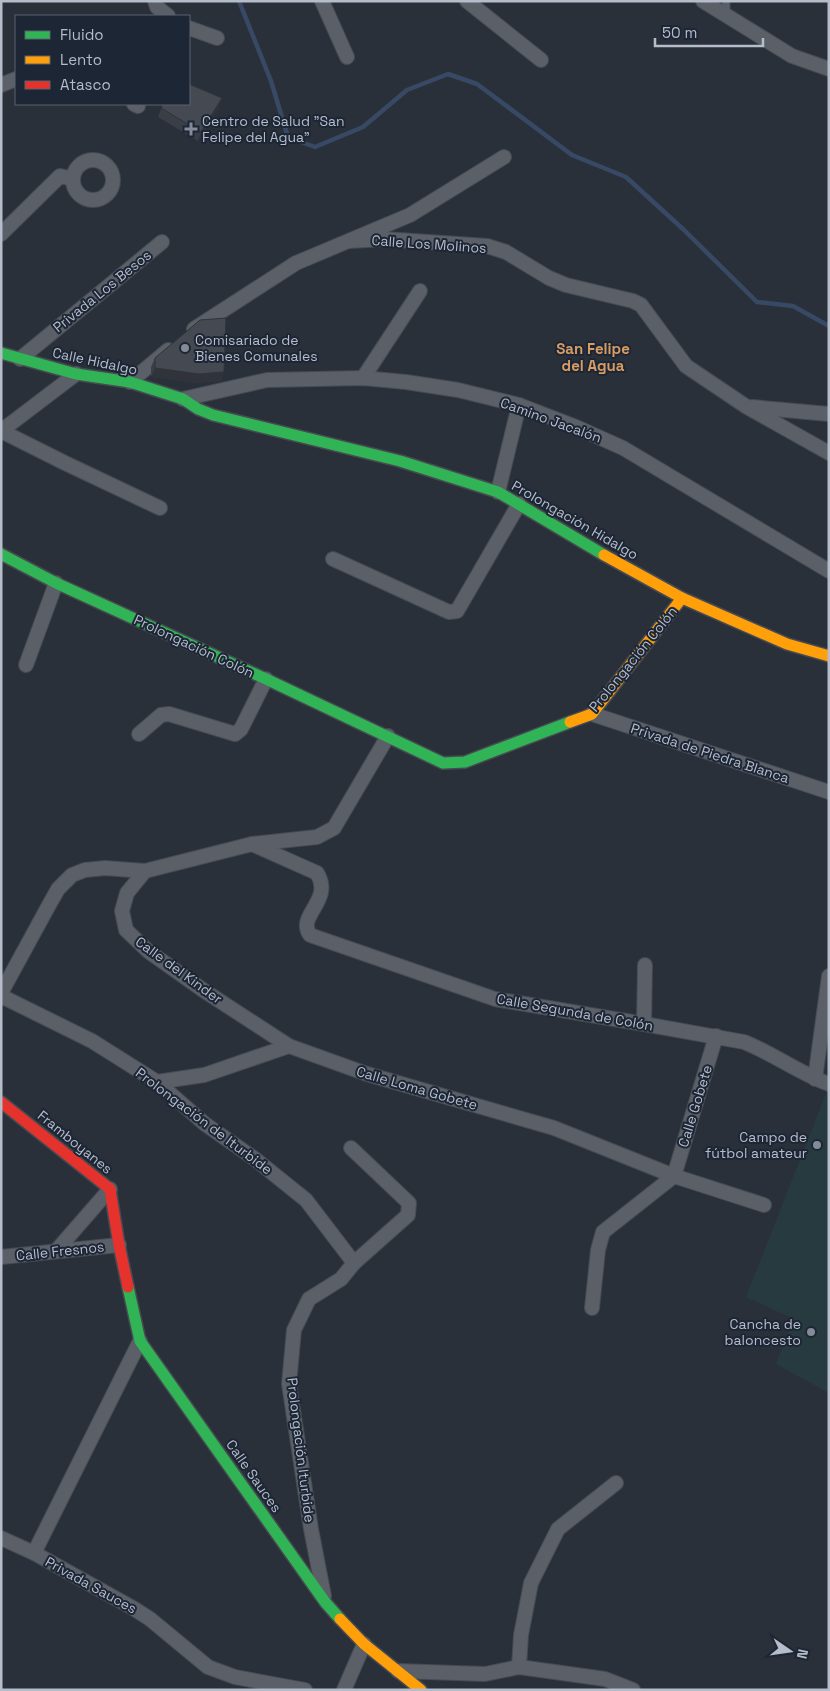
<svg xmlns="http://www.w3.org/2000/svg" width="830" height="1691" viewBox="0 0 830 1691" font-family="'Space Grotesk',sans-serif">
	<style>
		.green { fill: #273a40 }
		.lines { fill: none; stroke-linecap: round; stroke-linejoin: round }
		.stream { stroke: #384965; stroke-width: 4.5 }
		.lane-casing { stroke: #464b52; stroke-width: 9 }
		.street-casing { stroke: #464b52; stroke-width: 16 }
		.fast-casing { stroke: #464b52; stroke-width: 14 }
		.slow-casing { stroke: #464b52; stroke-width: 14 }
		.jam-casing { stroke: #464b52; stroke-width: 14 }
		.lane { stroke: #5b5f68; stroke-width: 7 }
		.street { stroke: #5b5f68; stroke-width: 14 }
		.fast { stroke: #30b455; stroke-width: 11 }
		.slow { stroke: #ff9f0a; stroke-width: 11 }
		.jam { stroke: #e5322d; stroke-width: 11 }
		.wall { fill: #3a3f47 }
		.shaded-wall { fill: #303339 }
		.building { fill: #444952; stroke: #303339 }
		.poi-dot { fill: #848b98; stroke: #1d2635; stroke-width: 2 }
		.labels { text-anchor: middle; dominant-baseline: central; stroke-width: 4; stroke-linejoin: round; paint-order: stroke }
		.poi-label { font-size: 14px; fill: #b5bcca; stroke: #1d2635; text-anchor: start }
		.street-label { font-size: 14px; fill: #b5bcca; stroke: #1d2635 }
		.neighbourhood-label { font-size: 15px; font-weight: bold; fill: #d79c63; stroke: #1d2635 }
	</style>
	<rect width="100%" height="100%" fill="#2a303a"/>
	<!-- green -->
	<polygon class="green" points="827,1091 829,1092 829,1393 776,1364 794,1319 746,1297"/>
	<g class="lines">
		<!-- stream -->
		<polyline class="stream" points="239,1 271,81 288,137 315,147 363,127 407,90 448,74 477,84 572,155 626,177 684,230 757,302 793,306 829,326"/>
		<defs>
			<polyline id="lane" points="726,15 726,1"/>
			<g id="street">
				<polyline points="155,1 157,7 168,16"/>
				<polyline points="322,1 347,57"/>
				<polyline points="467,1 541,60"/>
				<polyline points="703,1 792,56 829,69"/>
				<polyline points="189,28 217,38"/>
				<polyline points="1,85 16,79"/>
				<polyline points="134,104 138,106"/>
				<circle cx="93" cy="180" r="20"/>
				<polyline points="1,234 60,176 73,179"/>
				<polyline points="349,241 384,239 487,246 506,252 549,278 566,285 633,301 641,305 686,366 747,407 829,453"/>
				<polyline points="194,329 296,263 410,215 504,157"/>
				<polyline points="20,359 162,242"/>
				<polyline points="363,378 420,291"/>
				<polyline points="130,382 168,350"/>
				<polyline points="183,399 267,380 363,378 406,382 458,390 519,405 576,427 623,448 829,571"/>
				<polyline points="752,407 829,414"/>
				<polyline points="1,431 65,463 160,508"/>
				<polyline points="1,431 76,374"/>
				<polyline points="498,492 519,405"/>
				<polyline points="333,559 449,612 457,611 519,504"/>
				<polyline points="26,665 56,583"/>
				<polyline points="592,714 829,792"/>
				<polyline points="139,734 161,715 169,714 235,734 241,729 266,679"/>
				<path d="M252,844L317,873C334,901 296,915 310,935L495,999L644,1024L744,1042C774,1054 799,1073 829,1084"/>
				<polyline points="145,871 127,893 122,911 126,930 148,951 203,990 289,1046"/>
				<polyline points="1,993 49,905 58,889 72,875 85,870 105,868 145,871 252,844 317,837 334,828 388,736"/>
				<polyline points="1,996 92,1041 157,1082 205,1124 255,1159 306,1200 354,1263"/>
				<polyline points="644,1024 645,965"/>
				<polyline points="815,1079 829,976"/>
				<polyline points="157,1082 204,1075 289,1046 367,1074 554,1128 674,1176 764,1205"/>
				<polyline points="674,1176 716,1036"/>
				<polyline points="56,1251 110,1189"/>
				<polyline points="1,1257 119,1245"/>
				<polyline points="592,1308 598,1250 603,1232 674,1176"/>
				<polyline points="140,1341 34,1553 133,1608 150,1619 208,1667 235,1677 305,1690"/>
				<polyline points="1,1538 34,1553"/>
				<polyline points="324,1596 311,1529 289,1384 294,1330 309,1299 341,1279 354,1263 408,1215 409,1203 351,1148"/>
				<polyline points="519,1667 521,1635 531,1583 558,1529 616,1483"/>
				<polyline points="398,1671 485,1674 519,1667 605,1679 633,1690"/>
				<polyline points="344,1690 364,1644"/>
			</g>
			<g id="fast">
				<polyline points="1,353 76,374 130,382 183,399 198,409 213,415 400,461 498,492 604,555"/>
				<polyline points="1,554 56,583 266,679 443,763 465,762 570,722"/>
				<polyline points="128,1287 140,1341 325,1602 340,1619"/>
			</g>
			<g id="slow">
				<polyline points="604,555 682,598 787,644 829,656"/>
				<polyline points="570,722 592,714 682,598"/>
				<polyline points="340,1619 364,1644 421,1690"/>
			</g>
			<polyline id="jam" points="1,1102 110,1189 119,1245 128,1287"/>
		</defs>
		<!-- lane casing -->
		<use href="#lane" class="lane-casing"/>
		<!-- street casing -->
		<use href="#street" class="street-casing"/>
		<!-- fast casing -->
		<use href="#fast" class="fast-casing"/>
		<!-- slow casing -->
		<use href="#slow" class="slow-casing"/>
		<!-- jam casing -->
		<use href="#jam" class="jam-casing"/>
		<!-- lane -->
		<use href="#lane" class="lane"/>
		<!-- street -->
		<use href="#street" class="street"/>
		<!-- fast -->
		<use href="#fast" class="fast"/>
		<!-- slow -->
		<use href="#slow" class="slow"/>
		<!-- jam -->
		<use href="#jam" class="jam"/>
	</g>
	<!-- wall -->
	<g class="wall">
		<polygon points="163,104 219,107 198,141 158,117"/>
		<polygon points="155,358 224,372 221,381 195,383 151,377 151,367"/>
	</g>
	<!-- shaded-wall -->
	<g class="shaded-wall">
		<polygon points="222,98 219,107 198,141 201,132"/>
		<polygon points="155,368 224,372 221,381 195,383 151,377"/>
	</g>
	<!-- building -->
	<g class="building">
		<polygon points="189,84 222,98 201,132 161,108 163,104 189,104"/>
		<polygon points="226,318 224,372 199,374 155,368 155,358 200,320"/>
	</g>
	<!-- markers -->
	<g class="poi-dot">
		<path d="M188.5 121.5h5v5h5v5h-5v5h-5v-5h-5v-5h5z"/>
		<circle cx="185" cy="348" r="5"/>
		<circle cx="817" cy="1145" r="5"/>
		<circle cx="811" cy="1332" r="5"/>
	</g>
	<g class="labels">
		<!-- poi labels -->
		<g class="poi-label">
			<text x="202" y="121">Centro de Salud "San<tspan x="202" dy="16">Felipe del Agua"</tspan></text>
			<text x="195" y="340">Comisariado de<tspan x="195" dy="16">Bienes Comunales</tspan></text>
			<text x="807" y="1137" text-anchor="end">Campo de<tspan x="807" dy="16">fútbol amateur</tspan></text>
			<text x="801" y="1324" text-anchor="end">Cancha de<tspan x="801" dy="16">baloncesto</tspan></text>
		</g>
		<!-- street labels -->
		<g class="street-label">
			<text transform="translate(429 244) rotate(4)">Calle Los Molinos</text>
			<text transform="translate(102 291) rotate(-39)">Privada Los Besos</text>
			<text transform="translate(95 361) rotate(12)">Calle Hidalgo</text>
			<text transform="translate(551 420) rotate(20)">Camino Jacalón</text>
			<text transform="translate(575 520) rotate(30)">Prolongación Hidalgo</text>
			<text transform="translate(194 646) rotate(25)">Prolongación Colón</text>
			<text transform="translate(633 659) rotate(-51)">Prolongación Colón</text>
			<text transform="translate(710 753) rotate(18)">Privada de Piedra Blanca</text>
			<text transform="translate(179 970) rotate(36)">Calle del Kinder</text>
			<text transform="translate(575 1012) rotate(10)">Calle Segunda de Colón</text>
			<text transform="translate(417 1088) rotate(16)">Calle Loma Gobete</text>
			<text transform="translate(695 1106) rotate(-73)">Calle Gobete</text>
			<text transform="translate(204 1121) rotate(37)">Prolongación de Iturbide</text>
			<text transform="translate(75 1142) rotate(39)">Framboyanes</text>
			<text transform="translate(60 1251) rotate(-6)">Calle Fresnos</text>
			<text transform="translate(301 1450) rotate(83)">Prolongación Iturbide</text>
			<text transform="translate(254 1476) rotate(55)">Calle Sauces</text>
			<text transform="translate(91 1585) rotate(29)">Privada Sauces</text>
		</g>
		<!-- neighbourhood labels -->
		<g class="neighbourhood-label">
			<text x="593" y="348">San Felipe<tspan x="593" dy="17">del Agua</tspan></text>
		</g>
	</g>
	<!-- border -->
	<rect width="830" height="1691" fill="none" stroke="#b5bcca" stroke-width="5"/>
	<!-- legend -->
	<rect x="15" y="15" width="175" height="90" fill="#1d2635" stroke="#5a6271"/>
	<rect x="25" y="31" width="25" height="8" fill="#30b455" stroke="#5a6271"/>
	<text x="60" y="40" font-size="15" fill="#b5bcca">Fluido</text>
	<rect x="25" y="56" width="25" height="8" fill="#ff9f0a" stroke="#5a6271"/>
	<text x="60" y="65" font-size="15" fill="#b5bcca">Lento</text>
	<rect x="25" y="81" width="25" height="8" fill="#e5322d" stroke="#5a6271"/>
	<text x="60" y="90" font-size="15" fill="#b5bcca">Atasco</text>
	<!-- north arrow -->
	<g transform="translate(790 1651) rotate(103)" stroke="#1d2635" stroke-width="4" paint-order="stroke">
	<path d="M0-4L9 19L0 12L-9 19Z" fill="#b5bcca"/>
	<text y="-8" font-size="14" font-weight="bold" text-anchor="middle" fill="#b5bcca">N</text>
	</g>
	<!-- scale -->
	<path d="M655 38v8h108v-8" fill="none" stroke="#b5bcca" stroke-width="2.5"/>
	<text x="662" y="38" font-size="15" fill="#b5bcca" stroke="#1d2635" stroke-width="4" paint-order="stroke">50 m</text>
</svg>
